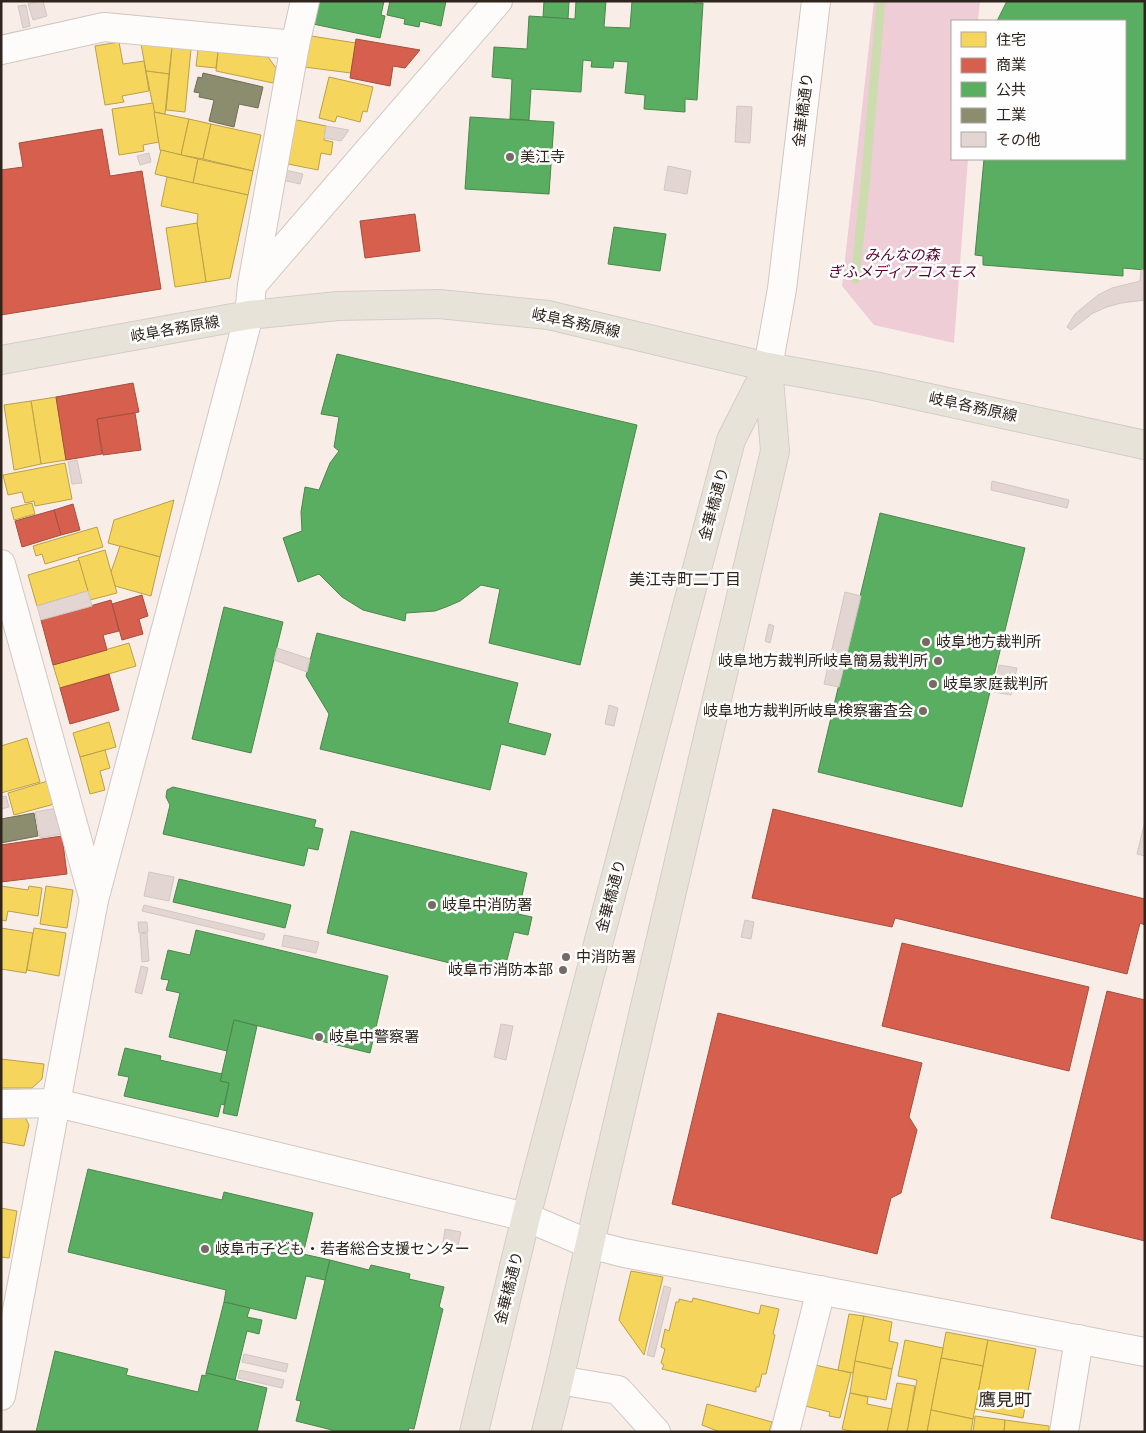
<svg xmlns="http://www.w3.org/2000/svg" width="1146" height="1433" viewBox="0 0 1146 1433" font-family="Bitter,'Noto Sans JP',serif">
	<style>
		.green { fill: #eecdd6 }
		.homes { fill: #f6d55c; stroke: #baa049 }
		.shops { fill: #d6604d; stroke: #a44e3f }
		.public { fill: #5aae61; stroke: #4d854d }
		.industry { fill: #8c8c6e; stroke: #706d56 }
		.lines { fill: none; stroke-linecap: round; stroke-linejoin: round }
		.stream { stroke: #cddcaf; stroke-width: 9 }
		.building { fill: #e3d6d2; stroke: #d2c6c3 }
		.minor-casing { stroke: #d0c7c0; stroke-width: 30 }
		.major-casing { stroke: #d3cdc9; stroke-width: 30 }
		.minor { stroke: #fefcfb; stroke-width: 28 }
		.major { stroke: #e7e3d9; stroke-width: 28 }
		.poi-dot { fill: #756b64; stroke: #fefefe; stroke-width: 2 }
		.labels { text-anchor: middle; dominant-baseline: central; stroke-width: 5; stroke-linejoin: round; paint-order: stroke }
		.street-label { font-size: 15px; fill: #2f251d; stroke: #fefefe }
		.poi-label { font-size: 15px; fill: #2f251d; stroke: #fefefe; text-anchor: start }
		.park-label { font-size: 15px; font-style: italic; fill: #530633; stroke: #fefefe }
		.neighbourhood-label { font-size: 16px; fill: #2f251d; stroke: #fefefe }
		.quarter-label { font-size: 18px; fill: #2f251d; stroke: #fefefe }
	</style>
	<rect width="100%" height="100%" fill="#f8eee7"/>
	<!-- green -->
	<polygon class="green" points="874,1 980,1 978,21 952,21 952,159 968,159 954,343 874,325 842,286"/>
	<!-- homes -->
	<g class="homes">
		<polygon points="311,36 356,43 351,73 304,67"/>
		<polygon points="119,42 123,64 144,61 149,91 122,96 124,102 105,105 95,46"/>
		<polygon points="141,44 172,47 169,74 146,71"/>
		<polygon points="172,47 191,49 185,112 166,110"/>
		<polygon points="198,50 218,52 216,68 196,66"/>
		<polygon points="218,52 268,57 276,68 273,83 216,71"/>
		<polygon points="146,71 169,74 165,114 154,112"/>
		<polygon points="329,77 373,87 367,112 363,111 360,122 337,116 335,122 319,118"/>
		<polygon points="153,103 159,142 143,145 144,151 119,155 112,109"/>
		<polygon points="154,112 189,119 181,155 160,150"/>
		<polygon points="189,119 211,124 203,159 181,155"/>
		<polygon points="292,119 326,126 324,140 333,142 331,155 321,153 318,170 283,163"/>
		<polygon points="211,124 261,135 253,171 203,159"/>
		<polygon points="161,150 198,159 193,183 155,174"/>
		<polygon points="198,159 253,171 248,195 193,183"/>
		<polygon points="167,177 248,195 230,278 206,282 197,223 198,214 161,206"/>
		<polygon points="197,223 206,282 175,287 166,228"/>
		<polygon points="56,397 66,460 41,464 31,401"/>
		<polygon points="31,401 41,464 14,470 4,405"/>
		<polygon points="65,463 72,499 35,506 34,501 25,503 22,492 8,495 3,475"/>
		<polygon points="174,500 160,557 108,543 114,520"/>
		<polygon points="32,503 35,514 14,520 11,508"/>
		<polygon points="97,527 103,547 45,564 42,554 36,556 33,546"/>
		<polygon points="120,546 160,557 151,596 115,586 111,572"/>
		<polygon points="105,550 117,593 90,600 78,558"/>
		<polygon points="79,560 88,591 37,606 28,575"/>
		<polygon points="129,643 136,666 60,688 53,665"/>
		<polygon points="109,722 116,747 80,757 73,733"/>
		<polygon points="27,738 40,782 1,793 1,746"/>
		<polygon points="105,750 110,768 100,771 105,790 90,794 80,757"/>
		<polygon points="51,780 58,803 14,815 8,793"/>
		<polygon points="1,886 28,890 29,886 42,888 38,916 8,911 6,921 1,920"/>
		<polygon points="46,886 73,890 67,928 40,924"/>
		<polygon points="1,928 33,933 26,973 1,969"/>
		<polygon points="34,928 66,933 59,976 27,970"/>
		<polygon points="1,1059 44,1064 42,1079 32,1088 1,1088"/>
		<polygon points="24,1115 29,1125 24,1146 1,1142 1,1116"/>
		<polygon points="1,1208 17,1211 9,1258 1,1257"/>
		<polygon points="631,1271 663,1277 644,1355 619,1320"/>
		<polygon points="693,1298 759,1314 761,1305 779,1309 773,1334 775,1335 766,1374 762,1374 759,1387 756,1387 756,1392 662,1369 664,1365 661,1363 665,1349 661,1347 665,1329 669,1331 676,1302 679,1302 679,1299 692,1302"/>
		<polygon points="849,1314 864,1316 853,1373 838,1370"/>
		<polygon points="864,1316 892,1322 889,1341 898,1343 892,1369 855,1361"/>
		<polygon points="946,1332 988,1340 983,1366 941,1358"/>
		<polygon points="905,1340 943,1348 927,1432 907,1432 917,1380 898,1376"/>
		<polygon points="988,1340 1036,1349 1023,1418 975,1409"/>
		<polygon points="941,1358 983,1366 973,1419 931,1410"/>
		<polygon points="855,1361 892,1369 886,1400 850,1393"/>
		<polygon points="815,1365 851,1373 840,1418 829,1416 830,1412 805,1406"/>
		<polygon points="897,1383 915,1386 907,1432 887,1432"/>
		<polygon points="850,1393 868,1397 867,1404 892,1409 887,1432 854,1432 842,1429"/>
		<polygon points="707,1404 772,1422 769,1432 720,1432 702,1425"/>
		<polygon points="931,1410 973,1419 971,1432 927,1432"/>
		<polygon points="975,1416 1005,1420 1004,1432 973,1432"/>
		<polygon points="1005,1420 1049,1426 1049,1432 1004,1432"/>
	</g>
	<!-- shops -->
	<g class="shops">
		<polygon points="356,39 420,50 405,68 393,66 390,86 350,78"/>
		<polygon points="102,129 110,176 142,171 161,289 1,315 1,170 23,167 19,143"/>
		<polygon points="415,214 420,251 365,258 360,221"/>
		<polygon points="133,383 139,412 97,419 102,454 66,460 56,397"/>
		<polygon points="135,413 141,450 103,455 97,419"/>
		<polygon points="73,504 80,530 61,535 54,510"/>
		<polygon points="54,510 61,535 22,547 15,521"/>
		<polygon points="142,595 148,616 139,619 143,634 122,640 112,604"/>
		<polygon points="111,600 119,631 103,635 107,650 53,665 41,620"/>
		<polygon points="109,674 119,710 70,724 60,688"/>
		<polygon points="773,809 1145,899 1145,925 1140,923 1127,974 895,918 892,927 752,898"/>
		<polygon points="62,836 67,874 1,882 1,845"/>
		<polygon points="902,943 1089,987 1069,1071 882,1026"/>
		<polygon points="1107,991 1145,1000 1145,1241 1051,1218"/>
		<polygon points="718,1013 922,1063 909,1117 917,1130 901,1193 891,1198 877,1254 672,1204"/>
	</g>
	<!-- public -->
	<g class="public">
		<polygon points="318,1 384,1 381,15 385,16 380,38 313,24"/>
		<polygon points="390,1 446,1 441,26 420,21 419,27 404,24 405,19 387,15"/>
		<polygon points="544,1 569,1 568,19 543,17"/>
		<polygon points="576,1 606,1 604,27 630,28 632,1 695,1 695,3 703,3 697,100 685,99 685,112 644,109 645,95 625,93 628,62 614,61 613,68 591,67 592,61 583,60 581,92 531,89 529,120 510,119 512,79 492,77 494,47 527,49 529,16 575,19"/>
		<polygon points="1007,1 1145,1 1145,270 1123,268 1123,276 983,265 983,256 975,255 984,159 1125,159 1125,21 997,21"/>
		<polygon points="470,117 554,122 549,194 465,189"/>
		<polygon points="614,227 666,234 660,271 608,264"/>
		<polygon points="337,354 637,425 580,665 489,643 500,589 481,585 460,601 446,607 435,611 406,613 405,621 363,610 342,597 319,574 298,582 283,538 302,531 301,512 305,487 319,490 330,463 339,451 334,447 339,417 321,414"/>
		<polygon points="880,513 1025,548 962,807 818,772"/>
		<polygon points="224,607 283,622 251,753 192,739"/>
		<polygon points="317,633 518,683 508,723 551,734 545,755 501,744 490,790 320,749 329,714 306,676"/>
		<polygon points="173,787 316,820 314,827 323,829 318,850 308,848 304,866 163,834 170,805 166,797 167,790"/>
		<polygon points="351,831 527,873 518,914 532,917 528,935 514,932 503,976 327,933"/>
		<polygon points="179,879 291,905 285,928 173,902"/>
		<polygon points="196,930 388,976 370,1053 234,1020 227,1051 169,1037 180,993 166,990 169,980 161,979 168,950 190,955"/>
		<polygon points="234,1020 257,1026 237,1116 223,1113 229,1083 220,1081"/>
		<polygon points="125,1048 161,1056 160,1060 222,1074 220,1081 229,1083 224,1105 221,1104 218,1117 124,1096 129,1077 118,1075"/>
		<polygon points="88,1169 222,1200 224,1192 313,1213 303,1254 330,1260 325,1280 306,1276 296,1319 224,1302 226,1290 68,1252"/>
		<polygon points="330,1260 369,1270 371,1265 410,1274 409,1279 444,1287 439,1307 443,1309 414,1429 409,1428 408,1432 332,1432 332,1430 296,1421 301,1401 296,1400"/>
		<polygon points="224,1302 250,1308 247,1317 262,1320 259,1334 247,1331 235,1380 206,1373"/>
		<polygon points="55,1351 128,1369 126,1375 198,1392 202,1375 206,1376 206,1373 267,1388 257,1432 36,1432"/>
	</g>
	<!-- industry -->
	<g class="industry">
		<polygon points="203,73 263,87 258,108 239,104 234,127 209,121 214,100 199,97 200,93 194,92 198,77 202,78"/>
		<polygon points="34,813 38,836 1,843 1,819"/>
	</g>
	<g class="lines">
		<!-- stream -->
		<polyline class="stream" points="855,279 865,184 881,1"/>
	</g>
	<!-- building -->
	<g class="building">
		<polygon points="37,1 43,1 47,16 33,20 28,4"/>
		<polygon points="26,5 30,26 23,28 18,6"/>
		<polygon points="737,106 752,107 750,143 735,142"/>
		<polygon points="326,126 349,130 341,141 324,138"/>
		<polygon points="149,153 151,162 140,165 137,156"/>
		<polygon points="668,166 691,171 687,194 664,190"/>
		<polygon points="285,170 303,174 300,184 282,180"/>
		<polygon points="1141,270 1145,270 1145,300 1121,303 1107,307 1093,313 1071,330 1067,327 1075,314 1098,295 1112,288 1140,281"/>
		<polygon points="77,460 82,483 72,484 68,462"/>
		<polygon points="992,481 1069,500 1067,508 991,490"/>
		<polygon points="88,591 92,606 41,620 37,606"/>
		<polygon points="845,592 861,596 839,687 824,684"/>
		<polygon points="769,624 774,626 770,643 765,641"/>
		<polygon points="277,648 310,659 307,672 274,660"/>
		<polygon points="999,665 1017,668 1011,695 994,692"/>
		<polygon points="609,705 618,708 614,726 605,724"/>
		<polygon points="6,796 9,807 1,809 1,797"/>
		<polygon points="57,808 62,834 40,838 35,812"/>
		<polygon points="1145,821 1145,856 1137,854"/>
		<polygon points="149,872 174,877 169,901 144,896"/>
		<polygon points="144,905 265,934 263,940 142,911"/>
		<polygon points="745,920 754,922 751,939 741,937"/>
		<polygon points="138,922 147,922 148,932 139,933"/>
		<polygon points="147,933 149,961 142,962 140,934"/>
		<polygon points="284,935 319,942 316,953 282,946"/>
		<polygon points="141,966 148,968 142,994 135,992"/>
		<polygon points="501,1024 513,1026 506,1060 494,1057"/>
		<polygon points="445,1229 461,1232 458,1246 443,1243"/>
		<polygon points="664,1286 671,1288 654,1357 647,1355"/>
		<polygon points="244,1354 288,1364 286,1372 242,1362"/>
		<polygon points="240,1370 284,1380 282,1388 238,1378"/>
	</g>
	<g class="lines">
		<defs>
			<g id="minor">
				<polyline points="1,50 104,27 295,45"/>
				<polyline points="253,284 498,1"/>
				<polyline points="768,367 782,289 816,1"/>
				<polyline points="1,564 94,900"/>
				<polyline points="1,1104 57,1103 526,1217 589,1244 624,1253 1145,1352"/>
				<polyline points="559,1380 618,1390 656,1432"/>
				<polyline points="1,1396 94,900 249,315 252,285 295,45 305,1"/>
				<polyline points="785,1432 821,1290"/>
				<polyline points="1064,1432 1079,1339"/>
			</g>
			<g id="major">
				<polyline points="1,360 249,315 338,306 439,304 548,315 768,367 874,386 1145,445"/>
				<polyline points="474,1432 526,1217 731,440 768,367"/>
				<polyline points="546,1432 559,1380 603,1186 775,451 768,367"/>
			</g>
		</defs>
		<!-- minor casing -->
		<use href="#minor" class="minor-casing"/>
		<!-- major casing -->
		<use href="#major" class="major-casing"/>
		<!-- minor -->
		<use href="#minor" class="minor"/>
		<!-- major -->
		<use href="#major" class="major"/>
	</g>
	<!-- markers -->
	<g class="poi-dot">
		<circle cx="510" cy="157" r="5"/>
		<circle cx="926" cy="642" r="5"/>
		<circle cx="938" cy="661" r="5"/>
		<circle cx="933" cy="684" r="5"/>
		<circle cx="923" cy="711" r="5"/>
		<circle cx="432" cy="905" r="5"/>
		<circle cx="566" cy="957" r="5"/>
		<circle cx="563" cy="970" r="5"/>
		<circle cx="319" cy="1037" r="5"/>
		<circle cx="205" cy="1249" r="5"/>
	</g>
	<g class="labels">
		<!-- street labels -->
		<g class="street-label">
			<text transform="translate(803 110) rotate(-83)">金華橋通り</text>
			<text transform="translate(576 323) rotate(12)">岐阜各務原線</text>
			<text transform="translate(175 329) rotate(-10)">岐阜各務原線</text>
			<text transform="translate(973 407) rotate(12)">岐阜各務原線</text>
			<text transform="translate(714 504) rotate(-75)">金華橋通り</text>
			<text transform="translate(611 896) rotate(-75)">金華橋通り</text>
			<text transform="translate(509 1288) rotate(-76)">金華橋通り</text>
		</g>
		<!-- poi labels -->
		<g class="poi-label">
			<text x="520" y="157">美江寺</text>
			<text x="936" y="642">岐阜地方裁判所</text>
			<text x="928" y="661" text-anchor="end">岐阜地方裁判所岐阜簡易裁判所</text>
			<text x="943" y="684">岐阜家庭裁判所</text>
			<text x="913" y="711" text-anchor="end">岐阜地方裁判所岐阜検察審査会</text>
			<text x="442" y="905">岐阜中消防署</text>
			<text x="576" y="957">中消防署</text>
			<text x="553" y="970" text-anchor="end">岐阜市消防本部</text>
			<text x="329" y="1037">岐阜中警察署</text>
			<text x="215" y="1249">岐阜市子ども・若者総合支援センター</text>
		</g>
		<!-- park labels -->
		<g class="park-label">
			<text x="902" y="255">みんなの森<tspan x="902" dy="17">ぎふメディアコスモス</tspan></text>
		</g>
		<!-- neighbourhood labels -->
		<g class="neighbourhood-label">
			<text x="685" y="579">美江寺町二丁目</text>
		</g>
		<!-- quarter labels -->
		<g class="quarter-label">
			<text x="1005" y="1400">鷹見町</text>
		</g>
	</g>
	<!-- border -->
	<rect width="1146" height="1433" fill="none" stroke="#2f251d" stroke-width="5"/>
	<!-- legend -->
	<rect x="951" y="20" width="175" height="140" fill="#fefefe" stroke="#aba7a4"/>
	<rect x="961" y="32" width="25" height="15" fill="#f6d55c" stroke="#aba7a4"/>
	<text x="996" y="45" font-size="15" fill="#2f251d">住宅</text>
	<rect x="961" y="58" width="25" height="15" fill="#d6604d" stroke="#aba7a4"/>
	<text x="996" y="70" font-size="15" fill="#2f251d">商業</text>
	<rect x="961" y="82" width="25" height="15" fill="#5aae61" stroke="#aba7a4"/>
	<text x="996" y="95" font-size="15" fill="#2f251d">公共</text>
	<rect x="961" y="108" width="25" height="15" fill="#8c8c6e" stroke="#aba7a4"/>
	<text x="996" y="120" font-size="15" fill="#2f251d">工業</text>
	<rect x="961" y="132" width="25" height="15" fill="#e3d6d2" stroke="#aba7a4"/>
	<text x="996" y="145" font-size="15" fill="#2f251d">その他</text>
</svg>
